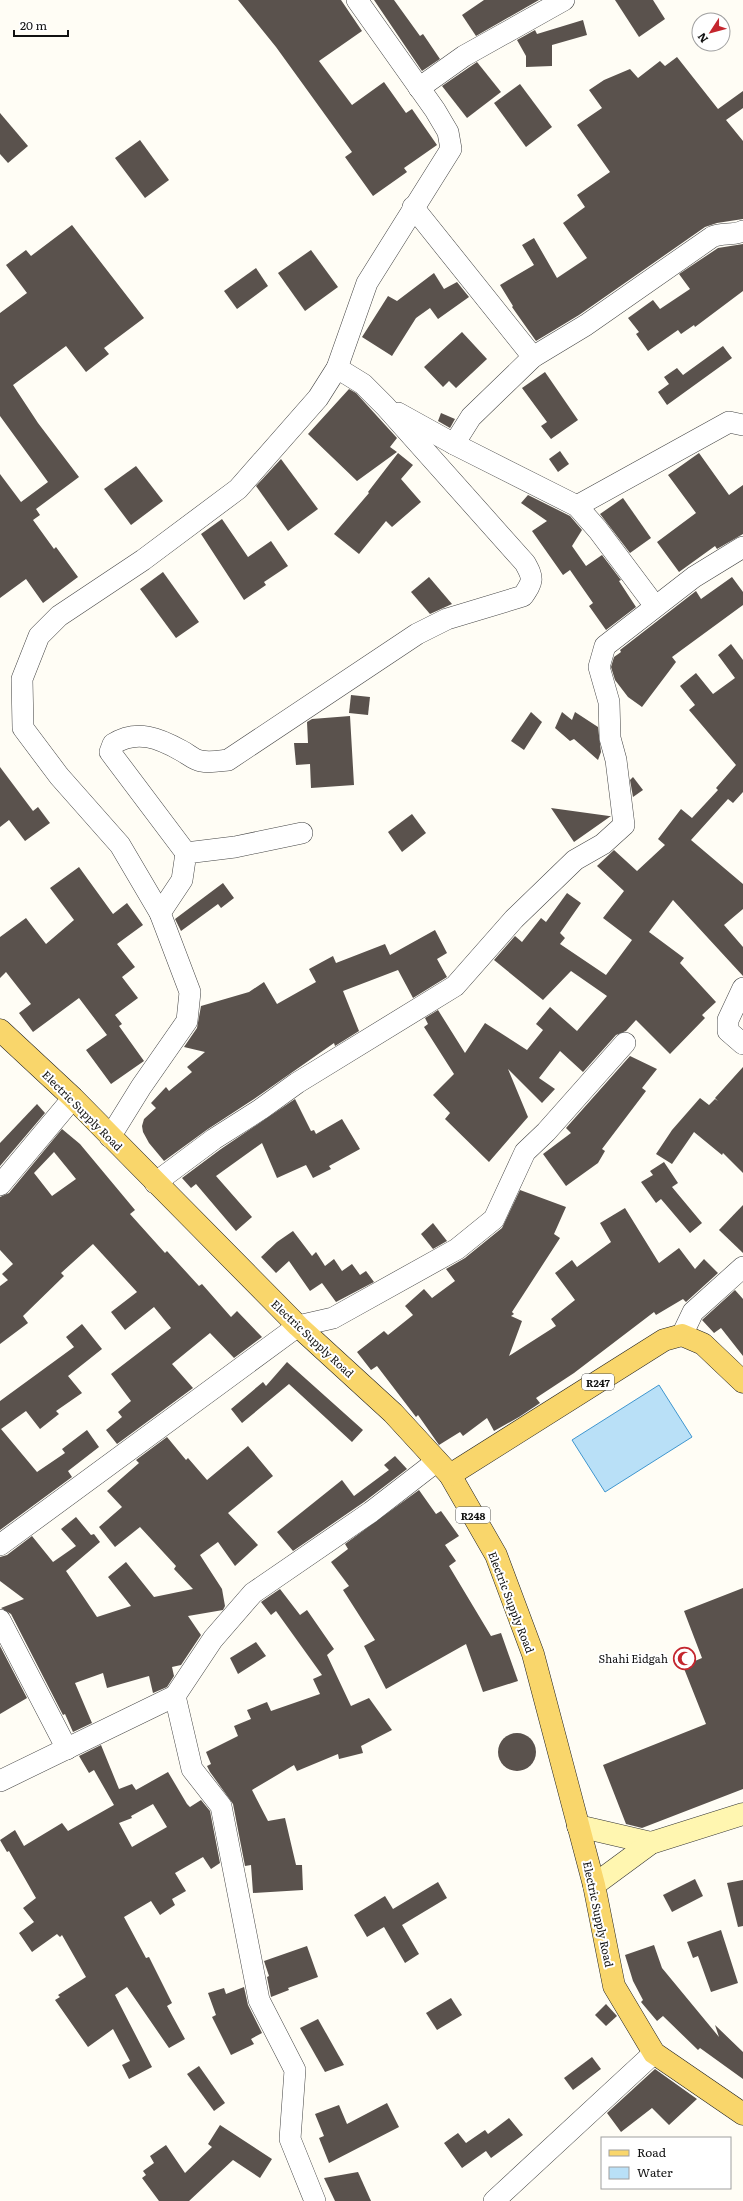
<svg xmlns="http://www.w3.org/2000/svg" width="743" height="2201" viewBox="0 0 743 2201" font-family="Literata,serif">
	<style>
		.water { fill: #b9e0f7; stroke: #3f96cf }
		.building { fill: #5a524d; fill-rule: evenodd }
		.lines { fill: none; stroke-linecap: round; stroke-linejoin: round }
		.minor-casing { stroke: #444; stroke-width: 22 }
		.secondary-casing { stroke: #333; stroke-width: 23 }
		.primary-casing { stroke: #222; stroke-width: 23 }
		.minor { stroke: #fff; stroke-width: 21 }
		.secondary { stroke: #fff6b0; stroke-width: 22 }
		.primary { stroke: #f9d66b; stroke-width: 22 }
		.labels { text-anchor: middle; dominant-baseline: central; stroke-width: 4; stroke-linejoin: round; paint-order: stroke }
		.shield { fill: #fff; stroke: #585858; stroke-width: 1 }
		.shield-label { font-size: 10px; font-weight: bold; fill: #111 }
		.street-label { font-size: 11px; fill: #111; stroke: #fff }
		.poi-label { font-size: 11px; fill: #111; stroke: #fff; text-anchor: end }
	</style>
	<rect width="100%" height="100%" fill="#fffdf5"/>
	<!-- water -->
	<polygon class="water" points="659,1385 692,1437 605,1492 572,1440"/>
	<!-- building -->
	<g class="building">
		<polygon points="238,0 341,0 362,31 319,61 352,105 384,82 406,113 412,109 437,145 404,168 407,172 373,196 345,157 352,152 276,47"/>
		<polygon points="374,0 394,0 420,36 423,34 440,59 422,71"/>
		<polygon points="484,0 539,0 476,36 462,15"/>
		<polygon points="615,0 653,0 665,19 639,37"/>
		<polygon points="583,20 587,35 552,45 552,66 526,67 526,56 517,40 535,30 537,34"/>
		<polygon points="677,57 718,109 743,91 743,108 726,120 743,141 743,219 717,223 705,227 579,315 536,341 512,307 513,306 500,285 534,265 522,245 534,238 557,278 587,258 563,223 585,207 577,195 610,172 577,125 602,108 589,90 604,80 630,69 638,78 660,61 665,66"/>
		<polygon points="477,62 501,92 467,118 442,86"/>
		<polygon points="520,84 552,127 526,147 494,103"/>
		<polygon points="0,113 28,146 8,163 0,154"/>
		<polygon points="140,140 169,180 145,198 115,158"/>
		<polygon points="72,225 144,318 104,348 109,354 86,372 66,346 13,385 38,423 79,477 36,509 40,515 33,520 54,549 56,547 78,577 43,603 26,579 0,598 0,474 21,502 48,482 0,416 0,313 27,293 6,265 26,250 31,256"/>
		<polygon points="743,244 743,291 695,327 694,325 681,334 678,330 648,351 636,334 639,332 628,318 653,300 660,309 690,289 679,274 718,248"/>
		<polygon points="311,250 338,287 305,311 278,273"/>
		<polygon points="256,268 268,286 237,309 224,291"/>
		<polygon points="434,273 444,289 457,282 469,297 438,319 430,308 416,318 392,356 362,337 388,296 397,301"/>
		<polygon points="462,332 487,359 456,388 449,381 443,387 424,367"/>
		<polygon points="723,346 732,358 667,405 658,392 669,384 664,377 677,368 683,375"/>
		<polygon points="545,372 578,420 551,439 541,426 547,422 522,388"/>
		<polygon points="349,389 356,393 397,438 390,447 397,452 357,481 308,434"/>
		<polygon points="441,413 455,419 450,428 438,421"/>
		<polygon points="560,451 569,464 558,472 549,459"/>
		<polygon points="398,453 413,465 401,479 421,502 392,527 386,521 359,554 334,534 369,493 368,492"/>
		<polygon points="699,453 729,495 743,485 743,534 717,549 715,546 679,572 657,542 696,513 668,475"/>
		<polygon points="281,459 318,509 288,531 256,486"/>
		<polygon points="136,466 163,501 131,525 104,489"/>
		<polygon points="528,495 570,516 582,530 572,546 586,566 602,555 621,580 619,581 636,607 606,630 589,606 593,603 570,570 563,575 532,531 547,521 521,503"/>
		<polygon points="623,498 651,538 630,553 600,514"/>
		<polygon points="222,519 248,557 271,541 288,566 264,582 266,585 244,600 201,534"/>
		<polygon points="163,572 199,622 176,638 140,589"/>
		<polygon points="429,577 452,604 430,614 411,592"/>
		<polygon points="732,577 743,592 743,605 672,657 676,662 642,707 628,697 615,680 611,667 614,657 621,652 620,650 696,591 701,599"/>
		<polygon points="731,644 743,660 743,792 733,803 728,799 691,840 743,884 743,909 724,925 743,947 743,976 673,900 649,932 684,958 680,963 716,1002 702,1015 705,1018 670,1054 636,1020 626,1031 616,1035 583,1072 560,1051 539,1078 555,1089 542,1103 508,1069 528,1117 489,1162 445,1119 450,1113 433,1095 454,1074 424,1027 428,1024 425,1018 438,1010 465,1053 485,1023 527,1050 543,1030 536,1024 550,1007 577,1031 607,996 571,971 543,1000 494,960 515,936 522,942 541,918 546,922 567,893 581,903 560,933 565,938 560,944 606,975 632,940 603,918 624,891 597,866 614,850 637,871 665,845 658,839 681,809 692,818 718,790 716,788 736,765 689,710 695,705 680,686 696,673 713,694 735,678 718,655"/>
		<polygon points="351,695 370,697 368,715 349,713"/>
		<polygon points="531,712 542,722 524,750 511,741"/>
		<polygon points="562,712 572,720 575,712 598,727 601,752 598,760 574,739 570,741 555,728"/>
		<polygon points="350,716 354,785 311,788 310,764 296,765 294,743 308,743 307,722 312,719"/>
		<polygon points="0,767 33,811 38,807 50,823 25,841 9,820 0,827"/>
		<polygon points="633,777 643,790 633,797 630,780"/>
		<polygon points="551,808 609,816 611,816 574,842"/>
		<polygon points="412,814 426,833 402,852 388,832"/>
		<polygon points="79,867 113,914 127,903 143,925 117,944 135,967 122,977 138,998 115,1015 122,1024 119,1026 144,1061 111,1084 86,1050 107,1035 79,998 33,1032 19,1013 31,1004 6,972 0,978 0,937 26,918 46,944 74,920 50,888"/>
		<polygon points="223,883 234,898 221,908 218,904 181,931 175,919"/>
		<polygon points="435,930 447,953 437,959 447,977 413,998 398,970 343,991 359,1031 335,1046 334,1043 254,1099 208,1129 164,1161 149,1143 143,1132 142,1126 144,1119 156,1108 151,1103 166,1087 169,1091 192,1072 187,1067 205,1052 184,1047 197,1028 201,1006 249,992 264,982 277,1004 316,982 309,969 333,956 336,963 385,944 390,955"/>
		<polygon points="630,1056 657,1069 642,1088 646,1091 602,1149 605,1151 598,1163 566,1186 543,1154 571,1133 566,1128"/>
		<polygon points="743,1067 743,1173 723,1153 722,1155 694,1132 672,1164 656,1154 672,1130 700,1098 709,1105 715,1099 718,1101 715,1098"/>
		<polygon points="295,1099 311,1131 314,1130 316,1134 342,1119 360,1149 329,1166 331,1169 313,1178 306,1165 277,1178 262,1143 216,1176 252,1217 236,1231 196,1184 191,1188 182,1178 221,1149"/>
		<polygon points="37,1104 45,1113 0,1166 0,1143"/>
		<path d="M62,1129L80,1144L135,1210L130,1214L165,1253L167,1251L199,1286L202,1284L231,1317L237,1311L262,1337L234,1358L210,1333L172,1364L193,1388L117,1444L106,1430L122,1417L118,1412L131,1401L111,1374L171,1328L154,1307L125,1330L111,1312L137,1292L93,1244L61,1273L64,1276L23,1316L28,1323L0,1344V1286L8,1280L2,1274L13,1264L0,1250V1197L9,1193ZM54,1152L76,1179L52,1196L34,1173Z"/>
		<polygon points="664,1162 678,1183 672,1187 702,1223 690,1233 661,1199 656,1203 641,1182 653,1175 650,1171"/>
		<polygon points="520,1190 566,1207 554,1234 560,1238 512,1312 514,1314 511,1316 522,1321 509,1356 556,1326 551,1319 575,1300 555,1273 572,1260 577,1267 611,1242 600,1223 625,1208 659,1263 679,1248 695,1269 704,1259 718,1273 686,1302 683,1299 656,1315 654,1312 574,1373 536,1398 540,1403 519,1417 494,1431 487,1418 463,1436 460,1432 439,1445 418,1415 416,1417 377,1366 371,1370 357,1352 384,1331 388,1335 413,1315 405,1306 424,1289 432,1298 455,1281 446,1269 465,1258 502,1228"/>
		<polygon points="743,1205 743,1253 719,1230"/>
		<polygon points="433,1223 447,1241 433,1249 421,1234"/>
		<polygon points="293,1231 312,1256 316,1252 325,1266 334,1259 342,1271 352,1264 360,1275 366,1271 374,1282 336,1302 322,1283 310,1291 289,1261 276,1273 261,1257 277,1242"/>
		<polygon points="735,1290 743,1299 743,1356 721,1328 714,1333 702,1320"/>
		<polygon points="82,1324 102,1349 68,1376 82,1393 56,1411 59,1414 40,1429 26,1411 1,1429 37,1472 65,1453 62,1449 87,1430 99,1447 68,1471 72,1477 0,1530 0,1401 74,1347 66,1337"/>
		<polygon points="287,1362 363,1430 352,1442 289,1384 242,1423 231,1409 263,1382 266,1386"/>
		<polygon points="167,1437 186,1460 188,1458 207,1480 248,1446 273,1476 228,1513 258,1545 235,1566 218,1542 200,1555 222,1589 225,1606 223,1610 188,1616 201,1635 181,1665 172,1667 174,1676 167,1687 153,1693 149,1676 107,1688 103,1673 75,1683 92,1723 73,1732 65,1714 63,1715 11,1614 1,1608 24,1599 0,1581 0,1557 7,1555 32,1536 53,1562 76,1546 61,1529 76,1517 91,1535 94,1534 100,1542 66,1571 97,1617 131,1606 108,1577 126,1562 154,1597 193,1589 174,1569 176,1566 140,1527 115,1547 99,1527 122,1507 107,1491 139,1463 136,1460"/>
		<polygon points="395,1456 407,1469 364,1502 293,1551 277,1532 342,1480 354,1496 389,1470 384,1465"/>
		<polygon points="419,1490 436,1514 441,1511 459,1536 445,1545 456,1561 449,1566 491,1636 501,1633 518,1681 483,1692 466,1644 386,1689 364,1646 375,1640 343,1590 349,1586 331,1562 348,1549 345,1544"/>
		<polygon points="743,1588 743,1789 642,1828 626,1824 603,1765 706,1724 683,1666 702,1658 684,1611"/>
		<polygon points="280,1589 300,1615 307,1610 334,1649 327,1655 351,1706 369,1698 392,1730 361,1746 363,1753 339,1759 338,1754 297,1771 294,1765 252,1790 268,1821 285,1818 296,1865 302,1865 303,1890 253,1893 251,1865 245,1866 233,1804 210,1772 207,1766 211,1764 206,1752 238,1736 234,1726 251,1719 247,1710 267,1702 271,1711 320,1694 313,1679 322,1675 276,1611 271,1615 261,1602"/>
		<polygon points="256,1642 266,1656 238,1674 230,1658"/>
		<polygon points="0,1646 27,1698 0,1714"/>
		<circle cx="517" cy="1752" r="19"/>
		<path d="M101,1745L119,1789L132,1784L136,1790L168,1772L187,1804L190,1807L201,1800L210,1811L220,1863L211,1869L203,1857L175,1873L186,1891L172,1899L175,1905L160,1915L151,1901L124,1917L146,1958L149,1957L172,2003L167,2006L185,2039L169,2048L127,1987L115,1995L152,2067L129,2079L122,2065L130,2061L113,2029L88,2047L55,2000L60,1997L58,1995L86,1977L62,1935L60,1937L57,1934L32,1952L19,1933L34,1922L23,1908L36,1898L9,1851L7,1852L0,1840L15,1830L24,1846L62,1823L68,1831L114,1805L94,1770L89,1773L79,1756ZM153,1804L167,1827L132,1847L119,1823L132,1818L131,1816Z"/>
		<polygon points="695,1879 703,1896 672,1912 663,1895"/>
		<polygon points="743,1880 743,1926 738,1927 727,1883"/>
		<polygon points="438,1882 447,1898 402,1925 419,1954 405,1963 384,1927 367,1937 354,1915 385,1896 393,1909"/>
		<polygon points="721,1930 738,1983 711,1992 698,1956 693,1958 687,1942"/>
		<polygon points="654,1945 662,1968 719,2037 715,2025 743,2052 743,2079 700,2048 698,2050 663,2016 657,2021 641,2002 643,2000 633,1981 625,1955"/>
		<polygon points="307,1946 318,1977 288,1988 289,1990 271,1997 267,1977 269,1976 264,1961"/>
		<polygon points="244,1987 248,2005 262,2033 251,2039 254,2044 231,2055 212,2017 216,2015 208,1993 224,1988 226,1994"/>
		<polygon points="451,1998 462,2015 437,2030 426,2013"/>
		<polygon points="606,2004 617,2016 606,2026 595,2015"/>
		<polygon points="318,2019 344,2065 325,2072 300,2028"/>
		<polygon points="592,2057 601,2069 573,2090 564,2078"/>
		<polygon points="199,2066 225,2103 214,2111 187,2074"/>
		<polygon points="655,2069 697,2099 669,2125 652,2108 621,2132 607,2113"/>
		<polygon points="387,2103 399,2127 329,2163 319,2138 324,2136 315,2114 339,2105 347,2124"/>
		<polygon points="509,2118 523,2135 491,2158 486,2151 462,2168 444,2143 458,2133 466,2143 485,2130 488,2134"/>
		<polygon points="220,2125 272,2159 260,2178 233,2160 189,2201 159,2201 142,2178 146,2175 143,2171 154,2163 150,2156 166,2145 185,2173 212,2147 208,2144"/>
		<polygon points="358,2172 371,2201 335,2201 324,2178"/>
	</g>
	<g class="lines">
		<defs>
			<g id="minor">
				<polyline points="419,88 464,56 564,0"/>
				<polyline points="413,207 533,357"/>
				<path d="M398,413L454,444L471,417L533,357L586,325L712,237C722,232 733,236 743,231"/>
				<polyline points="454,444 577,506 598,530 655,606"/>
				<polyline points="577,506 729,422 743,425"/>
				<path d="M186,853L110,752L113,744C137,729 159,738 182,751C188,754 194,760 201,761C210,763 219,761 228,760L417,634L447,619L523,596C533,581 534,579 525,563L385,406L363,384L337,368"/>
				<polyline points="160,913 182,880 186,853 235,847 302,833"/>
				<polyline points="743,988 728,1020 728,1031 743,1044"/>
				<polyline points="110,1137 141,1087 187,1021 190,992 160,913 120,845 59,776 23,728 22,679 39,636 59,616 143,560 238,489 318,398 337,368 367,283 451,149 448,132 435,110 357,0"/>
				<polyline points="155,1183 214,1139 261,1109 297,1083 455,986 514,919 575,860 603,844 624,825 616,760 610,738 609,702 599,667 605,646 694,577 743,547"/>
				<polyline points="0,1185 73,1098"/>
				<polyline points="682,1335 693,1312 743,1267"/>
				<polyline points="0,1545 298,1326 333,1318 457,1249 494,1219 525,1152 546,1132 625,1043"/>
				<polyline points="0,1620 67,1749"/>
				<polyline points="175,1696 192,1769 221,1806 259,2000 295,2070 290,2139 315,2201"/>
				<polyline points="0,1781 175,1696 213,1639 253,1593 371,1512 437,1461"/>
				<polyline points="494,2201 654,2053"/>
			</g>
			<g id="secondary">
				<polyline points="578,1826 651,1843"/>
				<polyline points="594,1885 651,1843 743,1814"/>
			</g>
			<g id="primary">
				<polyline points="0,1030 73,1098 298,1326 393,1413 450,1475 496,1555 533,1654 594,1885 614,1986 654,2053 743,2114"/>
				<polyline points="450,1475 664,1340 682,1335 703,1344 743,1382"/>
			</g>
		</defs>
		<!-- minor casing -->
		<use href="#minor" class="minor-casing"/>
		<!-- secondary casing -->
		<use href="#secondary" class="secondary-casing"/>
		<!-- primary casing -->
		<use href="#primary" class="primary-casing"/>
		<!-- minor -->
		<use href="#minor" class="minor"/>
		<!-- secondary -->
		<use href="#secondary" class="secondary"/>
		<!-- primary -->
		<use href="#primary" class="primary"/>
	</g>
	<!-- icons -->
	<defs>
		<symbol id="mosque-ring" viewBox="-11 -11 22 22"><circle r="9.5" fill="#fff" stroke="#c4262e" stroke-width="1.5"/><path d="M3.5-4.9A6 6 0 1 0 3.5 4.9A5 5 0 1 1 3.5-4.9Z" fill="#c4262e"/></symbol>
	</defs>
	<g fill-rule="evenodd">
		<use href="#mosque-ring" x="672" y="1646" width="25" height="25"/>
	</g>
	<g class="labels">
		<!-- shield labels -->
		<g class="shield">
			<rect x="582" y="1374" width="32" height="16" rx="3"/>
			<rect x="456" y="1507" width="34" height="16" rx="3"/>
		</g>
		<g class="shield-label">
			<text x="598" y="1382">R247</text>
			<text x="473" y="1515">R248</text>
		</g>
		<!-- street labels -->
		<g class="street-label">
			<text transform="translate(83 1110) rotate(45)">Electric Supply Road</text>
			<text transform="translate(313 1338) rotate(43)">Electric Supply Road</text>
			<text transform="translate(512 1602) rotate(69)">Electric Supply Road</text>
			<text transform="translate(599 1914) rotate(78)">Electric Supply Road</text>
		</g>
		<!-- poi labels -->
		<g class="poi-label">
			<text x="668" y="1658">Shahi Eidgah</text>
		</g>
	</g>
	<!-- legend -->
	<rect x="601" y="2137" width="130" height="52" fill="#ffffff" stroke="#a0a0a0"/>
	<rect x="609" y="2150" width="20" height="6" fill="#f9d66b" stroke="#a0a0a0"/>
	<text x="637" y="2157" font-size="12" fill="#111111">Road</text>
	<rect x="609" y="2167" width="20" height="12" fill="#b9e0f7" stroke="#a0a0a0"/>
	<text x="637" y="2177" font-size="12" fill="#111111">Water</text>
	<!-- north arrow -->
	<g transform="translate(711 32) rotate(234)"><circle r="19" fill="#ffffff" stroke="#a0a0a0"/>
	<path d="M0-3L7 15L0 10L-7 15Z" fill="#c4262e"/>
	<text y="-6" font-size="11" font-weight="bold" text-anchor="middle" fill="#111111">N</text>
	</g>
	<!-- scale -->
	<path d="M14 30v6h54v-6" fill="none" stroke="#111111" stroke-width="2"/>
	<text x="20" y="30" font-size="12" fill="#111111" stroke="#ffffff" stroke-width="3" paint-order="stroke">20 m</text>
</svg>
